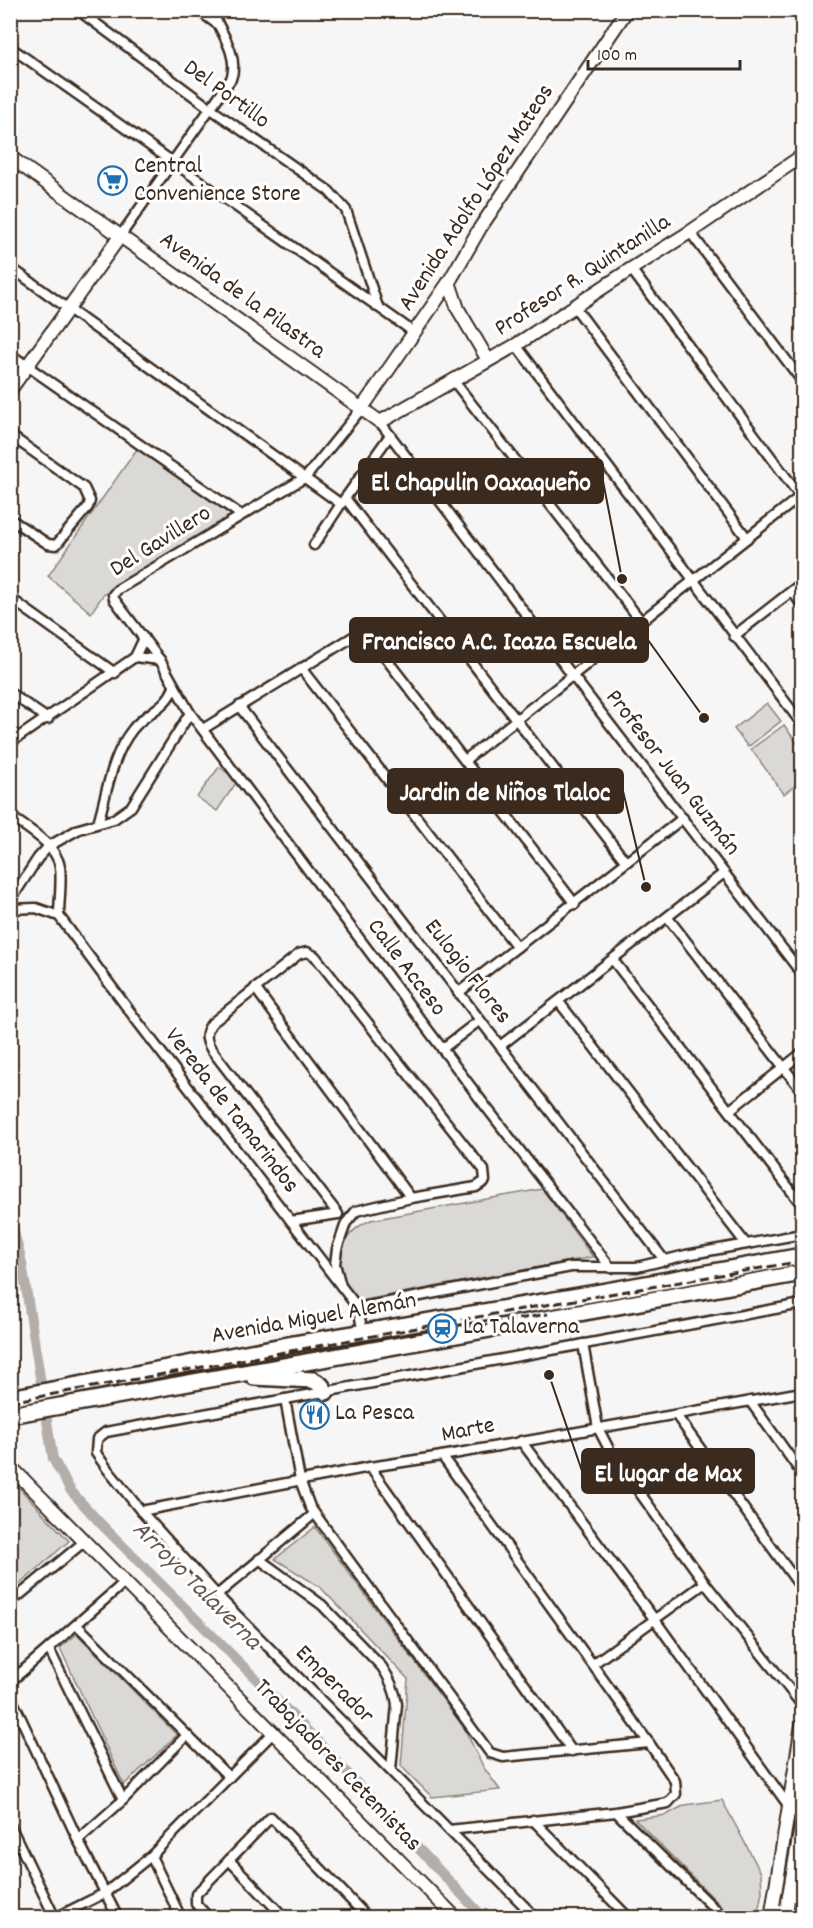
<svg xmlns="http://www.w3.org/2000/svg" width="813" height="1928" viewBox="0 0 813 1928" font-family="Dekko,sans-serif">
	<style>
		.green { fill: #dbd9d6; stroke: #8b827a; stroke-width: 1.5 }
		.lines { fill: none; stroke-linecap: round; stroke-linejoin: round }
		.canal { stroke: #b4aeaa; stroke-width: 10 }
		.street-casing { stroke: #3b2a1e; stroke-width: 13 }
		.secondary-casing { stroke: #3b2a1e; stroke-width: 16 }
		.highway-casing { stroke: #3b2a1e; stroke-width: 20 }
		.street { stroke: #fff; stroke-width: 8 }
		.secondary { stroke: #fff; stroke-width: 12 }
		.highway { stroke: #fff; stroke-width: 15 }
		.rail { stroke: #3b2a1e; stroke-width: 3; stroke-dasharray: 9 4.5; stroke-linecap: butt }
		.labels { text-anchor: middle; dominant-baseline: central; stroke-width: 6; stroke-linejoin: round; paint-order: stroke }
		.street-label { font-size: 24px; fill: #3b2a1e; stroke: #fff }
		.poi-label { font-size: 24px; fill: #3b2a1e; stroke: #fff; text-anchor: start }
		.water-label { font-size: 26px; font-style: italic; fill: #65584f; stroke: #fff }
		.leader { fill: none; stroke: #3b2a1e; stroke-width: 2 }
		.callout-dot { fill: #3b2a1e; stroke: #fff; stroke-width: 2 }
		.callout { fill: #3b2a1e; stroke: #3b2a1e; stroke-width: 2 }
		.callout-label { font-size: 26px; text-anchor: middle; font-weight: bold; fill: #fff }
	</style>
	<rect width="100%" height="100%" fill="#f7f6f6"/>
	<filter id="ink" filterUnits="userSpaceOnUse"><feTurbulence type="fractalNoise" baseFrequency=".0167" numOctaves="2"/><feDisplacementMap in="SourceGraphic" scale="12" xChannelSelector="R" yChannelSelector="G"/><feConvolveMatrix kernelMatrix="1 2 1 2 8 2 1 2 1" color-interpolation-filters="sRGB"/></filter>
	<g filter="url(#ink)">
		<!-- green -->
		<g class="green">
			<polygon points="137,449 235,517 103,595 91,613 48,576"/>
			<polygon points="767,703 781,721 748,747 734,729"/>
			<polygon points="784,725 802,750 802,780 784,794 751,749"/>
			<polygon points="219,767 238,780 217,811 197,797"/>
			<path d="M542,1189L593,1257L359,1301C332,1274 333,1236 371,1220Z"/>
			<polygon points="10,1478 69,1541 11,1592 10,1592"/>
			<polygon points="315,1527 464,1728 484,1768 500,1790 432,1797 401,1766 408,1679 320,1587 275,1559"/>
			<polygon points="77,1634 177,1735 124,1785 60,1648"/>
			<polygon points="722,1800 761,1873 762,1892 757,1917 732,1917 635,1819 666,1815 685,1805"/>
		</g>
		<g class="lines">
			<!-- canal -->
			<polyline class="canal" points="10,1216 22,1263 53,1459 71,1491 100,1523 300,1723 484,1918"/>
			<defs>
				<g id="street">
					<polyline points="78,10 211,109 329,191 346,210 378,307"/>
					<polyline points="198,10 217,24"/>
					<polyline points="10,47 415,333"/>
					<polyline points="690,232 802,381"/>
					<path d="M121,235L231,79C240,57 220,30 211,10"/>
					<polyline points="10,267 341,504"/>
					<polyline points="631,269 800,496"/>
					<polyline points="574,306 747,538"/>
					<polyline points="516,345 802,724"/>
					<polyline points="10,354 241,515"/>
					<polyline points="453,380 641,621"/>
					<polyline points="362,408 306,477 117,590 113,595 114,599 160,660 190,713 483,1103 611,1268"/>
					<polyline points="380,422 572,675 802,974"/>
					<polyline points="10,435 84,488 90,501 88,507 56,545 48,544 10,519"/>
					<polyline points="345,498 626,862"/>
					<polyline points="314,545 341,504 390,435"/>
					<polyline points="792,591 802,605"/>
					<polyline points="10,598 115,673"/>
					<polyline points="734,636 802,583"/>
					<polyline points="135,657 160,660"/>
					<polyline points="301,668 517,947"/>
					<polyline points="10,693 48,719"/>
					<polyline points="239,706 665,1261"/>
					<polyline points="203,729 364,630 575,904"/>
					<polyline points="10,743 135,657 144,638"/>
					<polyline points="465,760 802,495"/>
					<path d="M10,816C28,829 56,844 60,867C62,882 59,900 59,916"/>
					<path d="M98,823C107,792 112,755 132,730C145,712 166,709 174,687"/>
					<polyline points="10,901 38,858 49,846 79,829 114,819 131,807 190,713"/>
					<polyline points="10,909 36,908 59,916 137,1021 358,1308 363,1333"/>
					<polyline points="668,918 802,1091"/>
					<polyline points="613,960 802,1205"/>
					<polyline points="255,988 411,1198"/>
					<polyline points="458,993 683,818"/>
					<polyline points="559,1002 746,1244"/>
					<polyline points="500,1046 724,873"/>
					<polyline points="442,1049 480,1020"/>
					<polyline points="730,1110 802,1053"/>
					<path d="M291,1221L338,1214L211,1049C205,1039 205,1032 212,1023L299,954L307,952L315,956L484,1170L485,1181L476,1187L411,1198L356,1211L346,1223L337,1249L335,1264L341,1286"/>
					<polyline points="358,1308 571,1267 637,1267 686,1255 802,1234"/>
					<polyline points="583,1344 598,1428 611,1453 705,1583 802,1705"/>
					<polyline points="285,1399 300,1480 310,1507 490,1753 503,1757 649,1743"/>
					<polyline points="750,1401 802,1474"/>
					<polyline points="676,1415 802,1589"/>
					<polyline points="521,1441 655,1620 788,1805 802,1818"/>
					<polyline points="442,1456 649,1743 675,1781 676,1794 668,1803 616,1812 449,1830"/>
					<polyline points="370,1467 572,1751"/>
					<polyline points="141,1511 370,1467 442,1456 802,1392"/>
					<path d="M259,1559L322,1605L382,1667C390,1679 395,1690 397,1704L391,1770"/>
					<polyline points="217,1595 314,1514"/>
					<polyline points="10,1603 85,1541"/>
					<polyline points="77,1625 229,1777"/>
					<polyline points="49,1649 123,1800"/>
					<polyline points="593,1664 705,1583"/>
					<polyline points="10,1682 125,1582"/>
					<polyline points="10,1695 78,1840 118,1918"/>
					<polyline points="616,1812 724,1918"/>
					<polyline points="533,1820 629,1918"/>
					<polyline points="10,1825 55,1918"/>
					<polyline points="78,1840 123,1800 186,1736"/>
					<polyline points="151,1856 181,1918"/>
					<polyline points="229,1860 285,1918"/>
					<polyline points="772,1906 798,1918"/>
					<polyline points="55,1918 105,1893 151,1856 274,1732"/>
					<polyline points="209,1918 196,1904 196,1894 271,1817 368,1918"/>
					<polyline points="536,1918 217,1595 141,1511 108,1470 96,1453 97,1439 106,1432 802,1304"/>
				</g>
				<g id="secondary">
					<polyline points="10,157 380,422 516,345 631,269 690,232 802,156"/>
					<polyline points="449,282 458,309 488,360"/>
					<polyline points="10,390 121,235"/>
					<polyline points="362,408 449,282 480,228 627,10"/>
					<polyline points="10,1466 456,1918"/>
					<polyline points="771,1918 802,1725"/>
					<polyline points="785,1918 802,1821"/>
				</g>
				<g id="highway">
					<polyline points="254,1377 313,1380 321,1385 326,1392"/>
					<polyline points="10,1398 293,1344 590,1294 802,1256"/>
					<polyline points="10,1415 802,1273"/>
				</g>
			</defs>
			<!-- street casing -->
			<use href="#street" class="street-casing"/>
			<!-- secondary casing -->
			<use href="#secondary" class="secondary-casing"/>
			<!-- highway casing -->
			<use href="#highway" class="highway-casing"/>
			<!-- street -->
			<use href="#street" class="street"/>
			<!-- secondary -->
			<use href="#secondary" class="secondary"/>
			<!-- highway -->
			<use href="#highway" class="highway"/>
			<!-- rail -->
			<g class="rail">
				<polyline points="465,1328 548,1314"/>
				<polyline points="10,1402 505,1312 802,1261"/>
			</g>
		</g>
	</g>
	<!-- icons -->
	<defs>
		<symbol id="supermarket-ring" viewBox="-11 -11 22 22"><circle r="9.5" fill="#fff" stroke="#1f6fb2" stroke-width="1.5"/><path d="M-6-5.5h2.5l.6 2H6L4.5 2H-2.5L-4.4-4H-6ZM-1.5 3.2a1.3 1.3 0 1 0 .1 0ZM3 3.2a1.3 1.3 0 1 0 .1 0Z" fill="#1f6fb2"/></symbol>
		<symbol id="station-ring" viewBox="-11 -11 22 22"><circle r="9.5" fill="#fff" stroke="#1f6fb2" stroke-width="1.5"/><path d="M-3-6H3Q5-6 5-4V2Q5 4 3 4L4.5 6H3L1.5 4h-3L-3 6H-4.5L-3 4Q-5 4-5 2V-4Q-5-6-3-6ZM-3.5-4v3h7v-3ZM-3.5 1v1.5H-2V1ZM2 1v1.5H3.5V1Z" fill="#1f6fb2"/></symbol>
		<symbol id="restaurant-ring" viewBox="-11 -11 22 22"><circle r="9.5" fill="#fff" stroke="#1f6fb2" stroke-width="1.5"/><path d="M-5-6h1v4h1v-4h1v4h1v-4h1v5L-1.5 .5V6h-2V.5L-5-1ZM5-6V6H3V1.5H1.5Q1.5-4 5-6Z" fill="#1f6fb2"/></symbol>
	</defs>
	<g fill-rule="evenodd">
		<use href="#supermarket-ring" x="96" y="164" width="33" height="33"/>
		<use href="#station-ring" x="426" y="1312" width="33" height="33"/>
		<use href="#restaurant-ring" x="298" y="1398" width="33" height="33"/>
	</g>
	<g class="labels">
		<!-- street labels -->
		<g class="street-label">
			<text transform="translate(226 95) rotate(36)">Del Portillo</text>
			<text transform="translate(477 198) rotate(-57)">Avenida Adolfo López Mateos</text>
			<text transform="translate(583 276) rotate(-33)">Profesor R. Quintanilla</text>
			<text transform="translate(242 296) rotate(36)">Avenida de la Pilastra</text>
			<text transform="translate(161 542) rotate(-32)">Del Gavillero</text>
			<text transform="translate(672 773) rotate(52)">Profesor Juan Guzmán</text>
			<text transform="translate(406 968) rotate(53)">Calle Acceso</text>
			<text transform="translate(467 972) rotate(52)">Eulogio Flores</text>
			<text transform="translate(231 1111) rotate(52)">Vereda de Tamarindos</text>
			<text transform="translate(314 1319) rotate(-10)">Avenida Miguel Alemán</text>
			<text transform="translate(468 1431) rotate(-11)">Marte</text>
			<text transform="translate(334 1685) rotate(45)">Emperador</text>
			<text transform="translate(337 1766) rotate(46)">Trabajadores Cetemistas</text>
		</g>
		<!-- poi labels -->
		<g class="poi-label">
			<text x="134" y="167">Central<tspan x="134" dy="28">Convenience Store</tspan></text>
			<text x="463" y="1328">La Talaverna</text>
			<text x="335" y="1414">La Pesca</text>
		</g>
		<!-- water labels -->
		<g class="water-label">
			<text transform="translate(196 1586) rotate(45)">Arroyo Talaverna</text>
		</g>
	</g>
	<!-- callouts -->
	<path class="leader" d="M622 579L603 481M704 718L648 640M646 887L623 791M549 1375L582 1471"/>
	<g class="callout-dot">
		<circle cx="622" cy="579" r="6"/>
		<circle cx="704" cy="718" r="6"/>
		<circle cx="646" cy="887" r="6"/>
		<circle cx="549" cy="1375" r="6"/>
	</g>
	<g class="callout">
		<rect x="359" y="459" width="244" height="44" rx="6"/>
		<rect x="350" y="618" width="298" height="44" rx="6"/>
		<rect x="388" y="769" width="235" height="44" rx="6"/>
		<rect x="582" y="1449" width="172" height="44" rx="6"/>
	</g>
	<g class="callout-label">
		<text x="481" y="490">El Chapulin Oaxaqueño</text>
		<text x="499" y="649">Francisco A.C. Icaza Escuela</text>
		<text x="505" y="800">Jardin de Niños Tlaloc</text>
		<text x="668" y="1481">El lugar de Max</text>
	</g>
	<!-- margin -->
	<rect width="813" height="1928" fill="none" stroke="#fff" stroke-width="36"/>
	<rect x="18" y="18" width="777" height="1892" fill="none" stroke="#3b2a1e" stroke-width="2" filter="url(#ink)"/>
	<!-- scale -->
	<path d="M588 60v9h152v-9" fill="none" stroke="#3b2a1e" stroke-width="3"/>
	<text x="597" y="60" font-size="18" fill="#3b2a1e" stroke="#ffffff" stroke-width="4.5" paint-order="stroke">100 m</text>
</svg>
